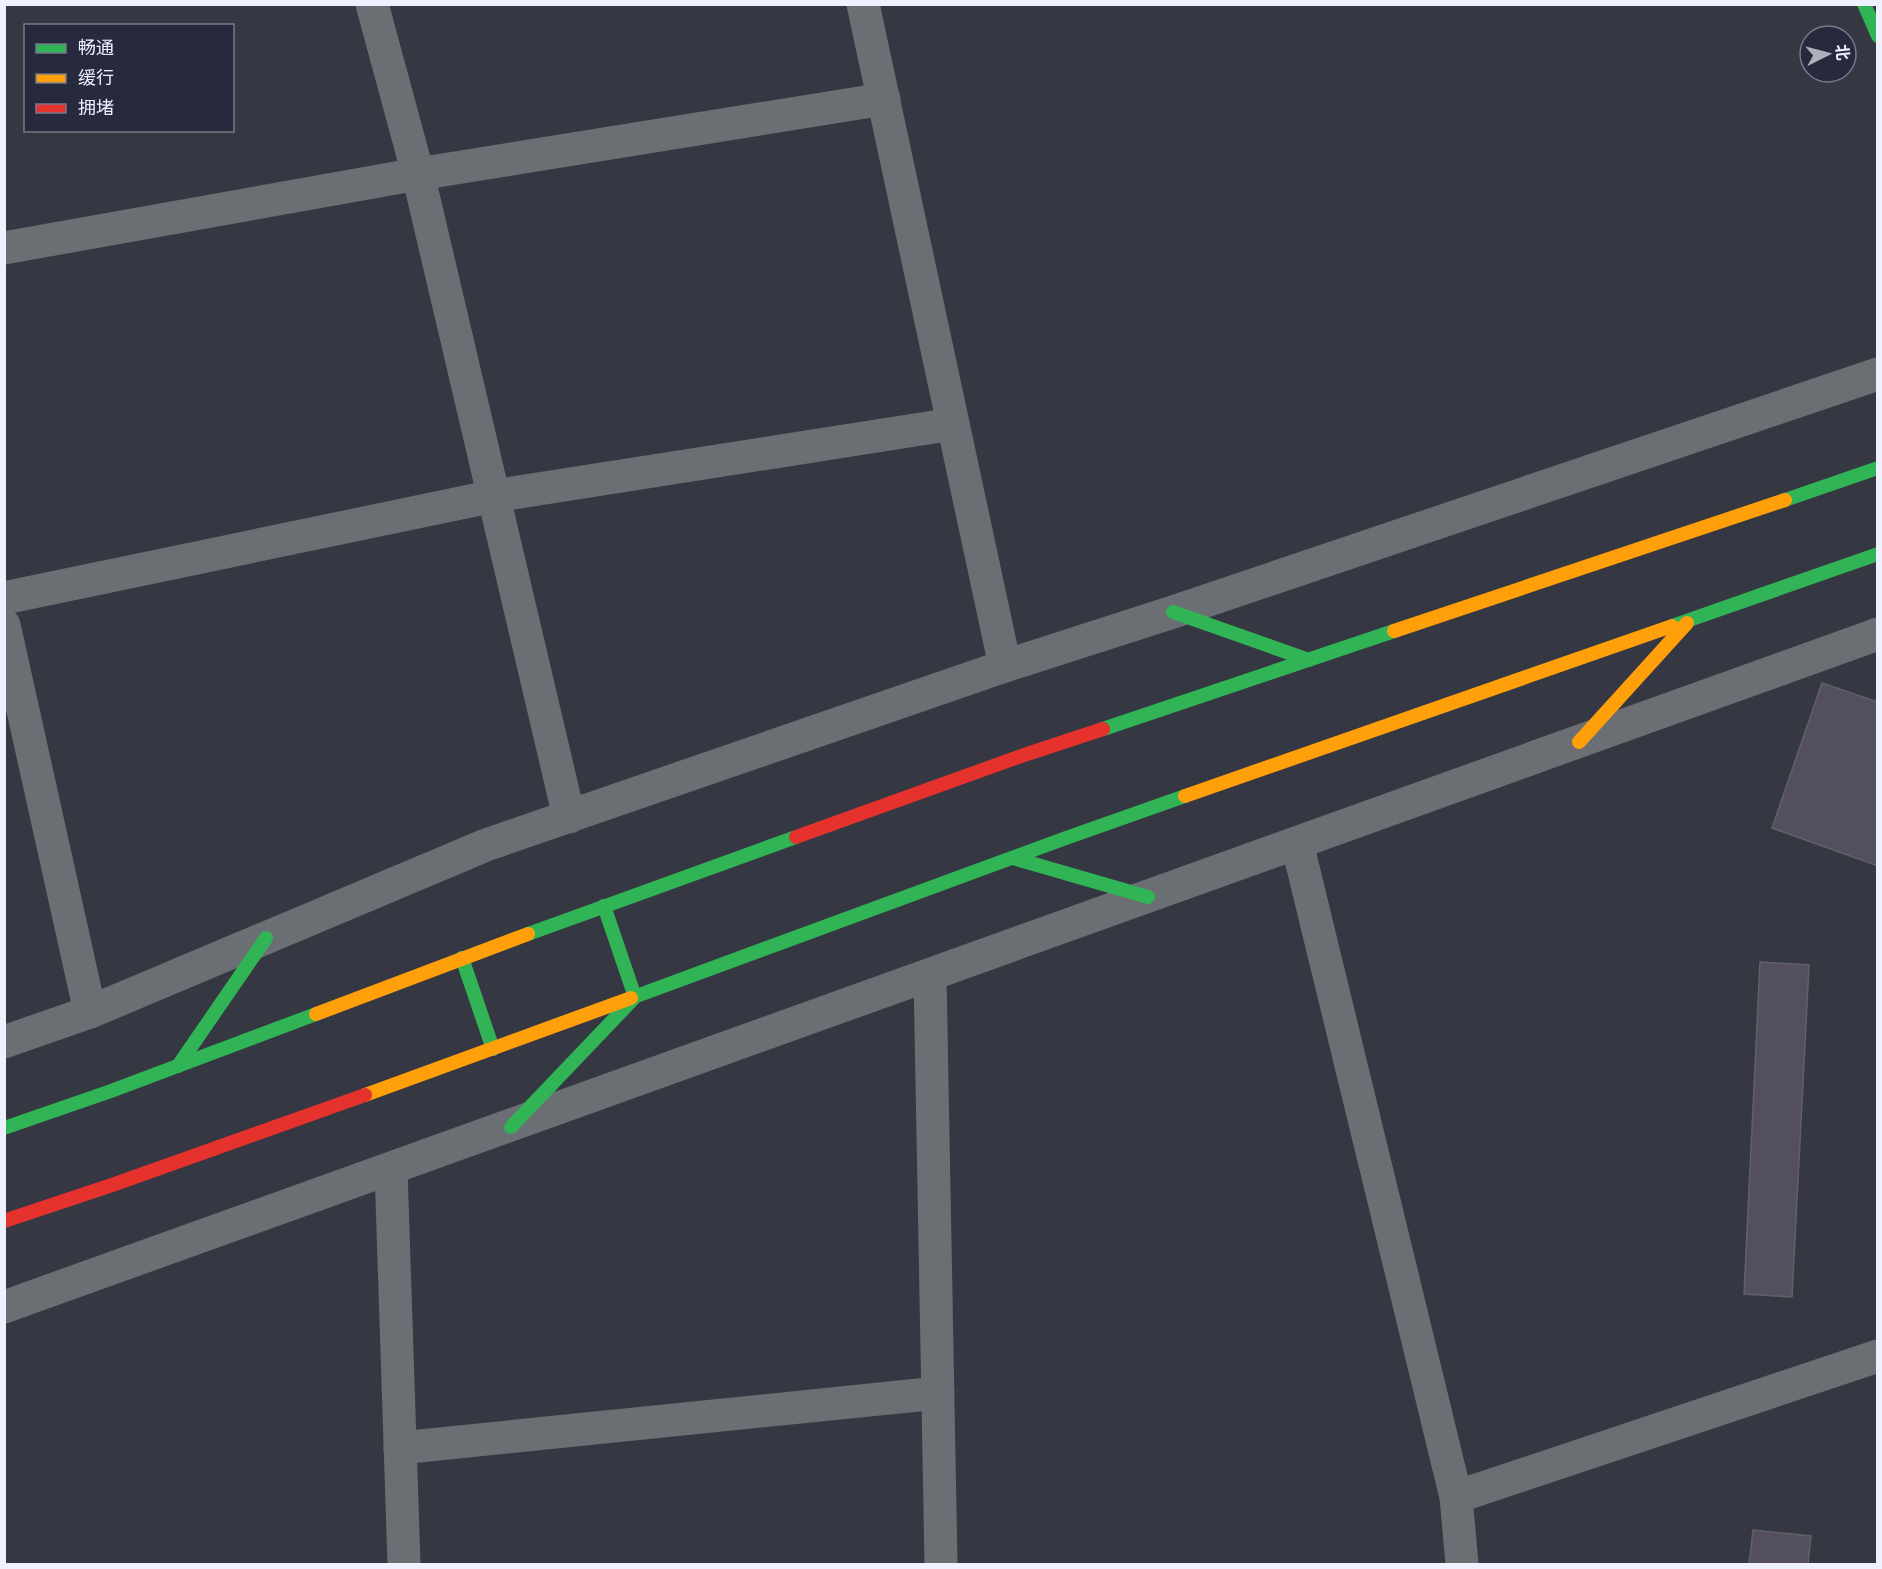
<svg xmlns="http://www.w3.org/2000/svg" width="1882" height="1569" viewBox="0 0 1882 1569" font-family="Karla,'Noto Sans SC',sans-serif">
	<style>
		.building { fill: #544f5e; stroke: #606069; stroke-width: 1.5 }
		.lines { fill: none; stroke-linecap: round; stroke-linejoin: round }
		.street { stroke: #6b6e72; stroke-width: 33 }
		.fast { stroke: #30b455; stroke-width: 14 }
		.slow { stroke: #ff9f0a; stroke-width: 14 }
		.jam { stroke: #e5322d; stroke-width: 14 }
	</style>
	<rect width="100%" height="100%" fill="#353842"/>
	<!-- building -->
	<g class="building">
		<polygon points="1822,683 1878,702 1878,866 1772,828"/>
		<polygon points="1760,962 1809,965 1792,1297 1744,1294"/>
		<polygon points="1753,1530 1811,1536 1808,1564 1749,1564"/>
	</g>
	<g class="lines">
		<!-- street -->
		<g class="street">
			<polyline points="372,4 418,174 569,817"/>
			<polyline points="863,4 1005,666"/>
			<polyline points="4,248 418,174 884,99"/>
			<polyline points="4,598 494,496 953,424"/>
			<polyline points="4,625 90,1012"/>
			<polyline points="1297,843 1456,1497 1462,1564"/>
			<polyline points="930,975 941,1564"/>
			<polyline points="4,1042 90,1012 486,845 1005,666 1173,612 1878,374"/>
			<polyline points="391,1169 404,1564"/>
			<polyline points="4,1307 1878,634"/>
			<polyline points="400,1448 938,1393"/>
			<polyline points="1456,1497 1878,1356"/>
		</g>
		<!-- fast -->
		<g class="fast">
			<polyline points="1864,4 1878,36"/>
			<polyline points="1785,500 1878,468"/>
			<polyline points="1173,612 1309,660"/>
			<polyline points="1672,626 1878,554"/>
			<polyline points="1103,729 1394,631"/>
			<polyline points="1013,858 1148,897"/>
			<polyline points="528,934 796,837"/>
			<polyline points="462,958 493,1049"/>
			<polyline points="631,998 1066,838 1185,796"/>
			<polyline points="178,1066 266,938"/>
			<polyline points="511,1127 635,997 604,906"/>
			<polyline points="4,1128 111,1091 316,1014"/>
		</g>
		<!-- slow -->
		<g class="slow">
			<polyline points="1394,631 1785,500"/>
			<polyline points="1579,742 1687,623"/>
			<polyline points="1185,796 1672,626"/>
			<polyline points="316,1014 528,934"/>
			<polyline points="365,1095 631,998"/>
		</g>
		<!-- jam -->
		<g class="jam">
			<polyline points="796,837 1024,755 1103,729"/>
			<polyline points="4,1221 115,1184 365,1095"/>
		</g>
	</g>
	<!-- border -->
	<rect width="1882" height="1569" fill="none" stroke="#eff2fe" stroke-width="12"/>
	<!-- legend -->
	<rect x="24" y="24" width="210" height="108" fill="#272a3d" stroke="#777a8a" stroke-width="1.5"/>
	<rect x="36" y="44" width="30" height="9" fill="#30b455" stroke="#777a8a" stroke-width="1.5"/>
	<text x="78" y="54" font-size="18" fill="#eff2fe">畅通</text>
	<rect x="36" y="74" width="30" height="9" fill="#ff9f0a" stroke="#777a8a" stroke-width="1.5"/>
	<text x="78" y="84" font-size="18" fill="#eff2fe">缓行</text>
	<rect x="36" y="104" width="30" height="9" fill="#e5322d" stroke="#777a8a" stroke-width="1.5"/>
	<text x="78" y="114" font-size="18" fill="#eff2fe">拥堵</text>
	<!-- north arrow -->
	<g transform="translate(1828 54) rotate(84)"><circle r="28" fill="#272a3d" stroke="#777a8a" stroke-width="1.5"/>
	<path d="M0-4.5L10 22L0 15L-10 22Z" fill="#aeb1bc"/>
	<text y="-9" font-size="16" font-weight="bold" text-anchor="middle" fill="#eff2fe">北</text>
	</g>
</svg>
